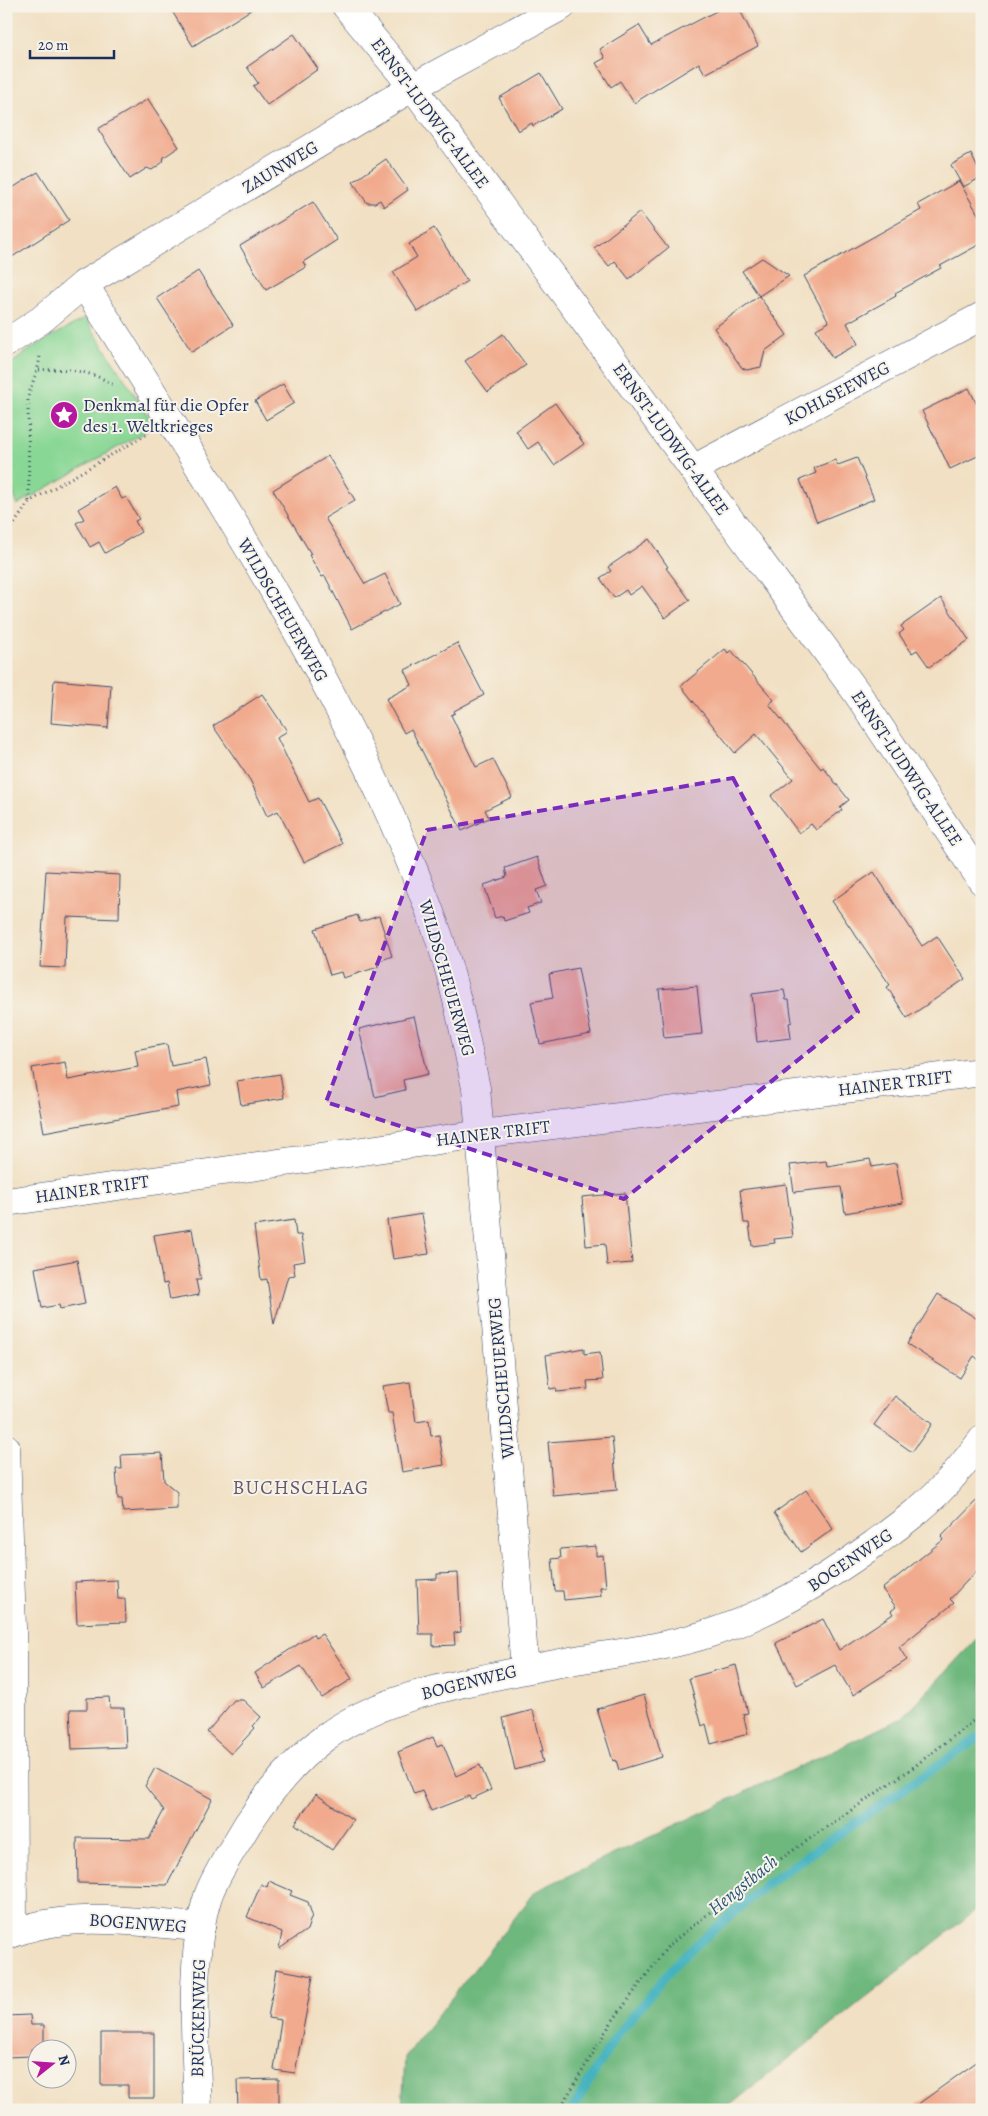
<svg xmlns="http://www.w3.org/2000/svg" width="988" height="2116" viewBox="0 0 988 2116" font-family="Alegreya,serif">
	<style>
		.green { fill: #89d795; stroke: #52837a }
		.forest { fill: #6eb87e; stroke: #44746e }
		.lines { fill: none; stroke-linecap: round; stroke-linejoin: round }
		.stream { stroke: #44b3bf; stroke-width: 9 }
		.building { fill: #f1aa8d }
		.minor-casing { stroke: #3b4a6d; stroke-width: 29 }
		.path { stroke: #3b4a6d; stroke-width: 3; stroke-dasharray: 1 4; stroke-linecap: butt }
		.minor { stroke: #fff; stroke-width: 28 }
		.marked { fill: #7b2cbf; fill-opacity: 0.2; stroke: #7b2cbf; stroke-width: 4; stroke-dasharray: 10 6; stroke-linejoin: round }
		.labels { text-anchor: middle; dominant-baseline: central; stroke-width: 4; stroke-linejoin: round; paint-order: stroke }
		.street-label { font-size: 18px; fill: #1b2f5e; stroke: #f7f3e8 }
		.poi-label { font-size: 18px; fill: #1b2f5e; stroke: #f7f3e8; text-anchor: start }
		.water-label { font-size: 19px; font-style: italic; fill: #27577b; stroke: #f7f3e8 }
		.quarter-label { font-size: 20px; letter-spacing: 1px; fill: #665a6e; stroke: #f7f3e8 }
	</style>
	<rect width="100%" height="100%" fill="#f7f3e8"/>
	<filter id="ink" filterUnits="userSpaceOnUse"><feTurbulence type="fractalNoise" baseFrequency=".02" numOctaves="2"/><feDisplacementMap in="SourceGraphic" scale="10" xChannelSelector="R" yChannelSelector="G"/><feConvolveMatrix kernelMatrix="1 2 1 2 8 2 1 2 1" color-interpolation-filters="sRGB"/></filter>
	<filter id="wash" filterUnits="userSpaceOnUse"><feTurbulence type="fractalNoise" baseFrequency=".0096" numOctaves="4" result="noise"/><feDisplacementMap in="SourceGraphic" scale="20" xChannelSelector="R" yChannelSelector="G"/><feGaussianBlur stdDeviation="1.12" result="paint"/><feColorMatrix in="noise" values="0 0 0 0 0 0 0 0 0 0 0 0 0 0 0 0 0 1.4 0 .05"/><feComposite in="paint" operator="in"/></filter>
	<g filter="url(#wash)">
		<rect width="100%" height="100%" fill="#f1e0c3"/>
		<!-- green -->
		<path class="green" d="M85,318L155,426L17,505L6,468V369C28,347 58,334 85,318Z"/>
		<!-- forest -->
		<polygon class="forest" points="982,1633 982,1905 724,2110 402,2110 405,2057 536,1891 902,1718"/>
		<g class="lines">
			<!-- stream -->
			<polyline class="stream" points="572,2110 617,2035 680,1959 768,1883 982,1735"/>
		</g>
		<g id="blocks">
			<!-- building -->
			<g class="building">
				<polygon points="169,6 257,6 193,46"/>
				<polygon points="726,6 738,6 758,46 705,74 699,63 634,103 620,81 611,87 596,63 605,58 600,49 639,25 651,45"/>
				<polygon points="294,34 318,69 267,105 253,86 258,83 247,67"/>
				<polygon points="541,73 562,109 533,126 532,123 518,131 499,98"/>
				<polygon points="148,99 179,147 164,157 163,162 152,170 147,168 130,179 98,129"/>
				<polygon points="971,154 982,177 963,187 951,165"/>
				<polygon points="386,159 408,190 384,207 380,200 375,203 367,203 353,182"/>
				<polygon points="38,172 69,220 6,261 6,192"/>
				<polygon points="959,181 982,221 982,243 940,266 941,268 895,293 896,296 847,323 858,344 832,358 816,329 829,322 804,276 921,210 918,204"/>
				<polygon points="313,202 337,240 303,262 306,267 266,290 240,246"/>
				<polygon points="640,212 668,248 629,279 615,261 609,266 594,248"/>
				<polygon points="434,228 467,281 418,312 393,272 417,257 409,244"/>
				<polygon points="762,258 789,276 759,296 742,271"/>
				<polygon points="198,271 233,325 192,352 157,298"/>
				<polygon points="759,296 787,335 765,351 761,367 747,370 742,368 714,328"/>
				<polygon points="503,334 526,365 488,392 465,361"/>
				<polygon points="283,384 294,403 266,420 255,401"/>
				<polygon points="969,388 982,415 982,454 950,469 922,411"/>
				<polygon points="555,403 584,444 554,465 538,442 528,449 516,431"/>
				<polygon points="328,456 355,500 325,518 365,584 385,574 400,604 352,629 325,576 322,577 309,555 311,554 273,490"/>
				<polygon points="857,458 874,499 817,522 800,480 816,473 814,468 835,460 838,465"/>
				<polygon points="115,487 122,499 126,497 139,519 135,521 141,532 105,553 99,542 90,547 76,523 84,519 78,509"/>
				<polygon points="649,539 668,567 666,568 690,600 665,618 642,586 629,595 626,590 614,598 600,578 611,571 608,567"/>
				<polygon points="941,598 969,640 929,667 917,650 912,653 899,634 904,630 901,626"/>
				<polygon points="457,643 484,695 454,711 455,713 451,715 476,767 493,759 512,797 485,810 489,818 462,831 411,729 404,733 386,699 412,685 405,670"/>
				<polygon points="725,649 728,653 731,650 774,700 769,704 821,769 823,767 849,800 840,807 842,810 816,830 811,824 799,833 771,796 793,779 756,734 735,753 681,686"/>
				<polygon points="54,680 111,685 108,728 51,723"/>
				<polygon points="262,694 287,731 277,738 309,802 318,798 342,844 304,862 278,811 267,816 250,780 213,726"/>
				<polygon points="537,857 547,886 536,890 541,903 527,908 529,913 504,921 503,916 495,918 484,885 507,877 505,868"/>
				<polygon points="46,871 120,875 119,919 67,917 65,968 40,967"/>
				<polygon points="874,872 922,946 937,936 965,979 907,1018 887,987 890,985 832,901"/>
				<polygon points="357,915 360,922 379,916 392,956 377,962 378,967 343,978 341,972 330,975 315,929"/>
				<polygon points="578,968 591,1034 540,1044 531,1002 553,998 549,974"/>
				<polygon points="697,986 702,1034 664,1038 659,989"/>
				<polygon points="784,990 786,1000 789,1000 792,1022 789,1023 791,1038 757,1042 752,994"/>
				<polygon points="414,1016 428,1074 403,1080 405,1090 375,1097 359,1029"/>
				<polygon points="167,1044 171,1066 206,1059 211,1085 176,1092 178,1107 44,1132 32,1068 65,1062 68,1080 138,1067 135,1050"/>
				<polygon points="280,1074 284,1098 241,1105 237,1081"/>
				<polygon points="870,1159 872,1167 896,1163 903,1203 845,1213 841,1187 794,1192 790,1165 826,1161 827,1166"/>
				<polygon points="786,1184 793,1237 774,1239 775,1243 752,1246 749,1223 744,1223 740,1190"/>
				<polygon points="625,1193 632,1263 607,1265 605,1244 586,1246 582,1197"/>
				<polygon points="422,1214 429,1254 393,1259 387,1220"/>
				<polygon points="294,1220 296,1235 301,1235 305,1261 293,1263 295,1275 288,1276 274,1324 267,1279 261,1280 254,1226"/>
				<polygon points="192,1229 201,1280 196,1280 199,1295 170,1300 167,1283 163,1284 154,1235"/>
				<polygon points="77,1260 85,1304 60,1309 59,1305 42,1308 35,1268"/>
				<polygon points="938,1294 982,1322 982,1362 974,1356 960,1378 907,1344"/>
				<polygon points="584,1348 584,1354 600,1352 603,1380 587,1381 588,1389 557,1392 556,1388 550,1389 546,1355"/>
				<polygon points="410,1382 416,1422 429,1420 431,1436 439,1435 444,1465 402,1472 392,1413 388,1413 383,1386"/>
				<polygon points="895,1396 932,1424 912,1452 874,1425"/>
				<polygon points="612,1437 617,1490 553,1496 548,1442"/>
				<polygon points="162,1453 164,1481 177,1492 177,1509 123,1512 122,1499 118,1499 116,1469 122,1469 121,1455"/>
				<polygon points="806,1490 833,1529 801,1552 774,1513"/>
				<polygon points="982,1495 982,1565 950,1599 954,1603 899,1647 907,1660 853,1695 835,1665 797,1685 776,1643 823,1619 839,1650 893,1614 891,1611 896,1607 882,1589 943,1540 941,1537"/>
				<polygon points="596,1546 596,1556 603,1555 606,1587 600,1587 601,1596 564,1600 563,1591 555,1591 552,1559 561,1558 560,1549"/>
				<polygon points="458,1573 461,1632 454,1633 455,1645 433,1646 433,1634 419,1634 417,1580 437,1579 437,1574"/>
				<polygon points="117,1580 118,1599 125,1599 126,1622 77,1624 75,1582"/>
				<polygon points="313,1634 315,1638 322,1634 352,1679 322,1698 301,1666 264,1688 255,1673"/>
				<polygon points="736,1665 748,1713 743,1714 748,1734 711,1744 706,1724 702,1726 689,1678"/>
				<polygon points="644,1695 662,1757 619,1770 616,1760 613,1761 597,1709"/>
				<polygon points="109,1697 110,1708 124,1708 126,1747 72,1749 70,1709 87,1709 87,1698"/>
				<polygon points="234,1700 243,1700 261,1717 253,1726 255,1728 231,1754 207,1732"/>
				<polygon points="533,1710 543,1751 540,1751 543,1762 515,1770 503,1718"/>
				<polygon points="433,1737 437,1746 443,1744 456,1776 480,1765 491,1790 471,1799 469,1796 431,1811 422,1791 414,1794 398,1752"/>
				<polygon points="155,1768 212,1799 167,1885 78,1883 77,1838 149,1839 164,1810 145,1786"/>
				<polygon points="316,1794 353,1820 332,1850 295,1824"/>
				<polygon points="269,1881 292,1891 290,1895 308,1902 312,1915 307,1930 279,1949 282,1932 247,1917 261,1884 267,1887"/>
				<polygon points="276,1969 313,1976 295,2073 274,2070 281,2020 268,2018"/>
				<polygon points="30,2015 31,2025 44,2025 44,2048 31,2049 31,2056 6,2057 6,2016"/>
				<polygon points="101,2033 154,2033 154,2098 128,2098 128,2085 101,2085"/>
				<polygon points="982,2058 982,2110 910,2110"/>
				<polygon points="279,2079 279,2110 238,2110 237,2080"/>
			</g>
		</g>
	</g>
	<g filter="url(#ink)">
		<use href="#blocks" fill-opacity="0" stroke="#3b4a6d" stroke-width="1"/>
		<g class="lines">
			<defs>
				<g id="minor">
					<polyline points="346,6 413,87 857,693 982,881"/>
					<path d="M84,284C214,491 356,702 438,934C455,983 465,1036 476,1088L525,1669"/>
					<polyline points="6,343 41,320 84,284 413,87 562,6"/>
					<polyline points="693,469 982,316"/>
					<polyline points="6,1202 481,1134 982,1072"/>
					<polyline points="6,1448 12,1628 13,1933"/>
					<path d="M6,1936C67,1909 137,1923 201,1927"/>
					<path d="M198,2110C196,2045 188,1959 208,1896C217,1871 234,1848 247,1825C268,1793 293,1762 323,1739C360,1711 406,1696 451,1686C492,1676 534,1668 576,1660C618,1653 660,1648 701,1636C764,1617 820,1583 874,1544C897,1527 921,1510 941,1489C956,1474 969,1457 982,1440"/>
				</g>
			</defs>
			<!-- minor casing -->
			<use href="#minor" class="minor-casing"/>
			<!-- path -->
			<g class="path">
				<path d="M39,370C63,368 92,370 113,385"/>
				<path d="M29,501L28,398C31,383 39,371 40,355"/>
				<polyline points="6,536 29,502 146,435"/>
				<polyline points="559,2110 611,2023 668,1946 750,1880 911,1769 982,1714"/>
			</g>
			<!-- minor -->
			<use href="#minor" class="minor"/>
		</g>
	</g>
	<!-- marked area -->
	<path class="marked" d="M733,778L858,1012L624,1199L326,1102L427,830Z"/>
	<!-- icons -->
	<defs>
		<symbol id="sight-disc" viewBox="-11 -11 22 22"><circle r="9.5" fill="#b5179e" stroke="#f7f3e8"/><path d="M0-6L1.8-2.2L6-1.7L2.9 1.2L3.7 5.4L0 3.3L-3.7 5.4L-2.9 1.2L-6-1.7L-1.8-2.2Z" fill="#fff"/></symbol>
	</defs>
	<g fill-rule="evenodd">
		<use href="#sight-disc" x="48" y="399" width="32" height="32"/>
	</g>
	<g class="labels">
		<!-- street labels -->
		<g class="street-label">
			<text transform="translate(430 113) rotate(53)">ERNST-LUDWIG-ALLEE</text>
			<text transform="translate(280 167) rotate(-31)">ZAUNWEG</text>
			<text transform="translate(837 393) rotate(-28)">KOHLSEEWEG</text>
			<text transform="translate(671 439) rotate(54)">ERNST-LUDWIG-ALLEE</text>
			<text transform="translate(283 610) rotate(60)">WILDSCHEUERWEG</text>
			<text transform="translate(907 768) rotate(56)">ERNST-LUDWIG-ALLEE</text>
			<text transform="translate(447 978) rotate(74)">WILDSCHEUERWEG</text>
			<text transform="translate(895 1083) rotate(-7)">HAINER TRIFT</text>
			<text transform="translate(493 1133) rotate(-7)">HAINER TRIFT</text>
			<text transform="translate(92 1189) rotate(-8)">HAINER TRIFT</text>
			<text transform="translate(501 1378) rotate(-95)">WILDSCHEUERWEG</text>
			<text transform="translate(850 1560) rotate(-34)">BOGENWEG</text>
			<text transform="translate(469 1682) rotate(-14)">BOGENWEG</text>
			<text transform="translate(138 1923) rotate(4)">BOGENWEG</text>
			<text transform="translate(198 2018) rotate(-89)">BRÜCKENWEG</text>
		</g>
		<!-- poi labels -->
		<g class="poi-label">
			<text x="83" y="405">Denkmal für die Opfer<tspan x="83" dy="21">des 1. Weltkrieges</tspan></text>
		</g>
		<!-- water labels -->
		<g class="water-label">
			<text transform="translate(743 1885) rotate(-39)">Hengstbach</text>
		</g>
		<!-- quarter labels -->
		<g class="quarter-label">
			<text x="301" y="1487">BUCHSCHLAG</text>
		</g>
	</g>
	<!-- margin -->
	<rect width="988" height="2116" fill="none" stroke="#f7f3e8" stroke-width="25"/>
	<!-- north arrow -->
	<g transform="translate(52 2064) rotate(73)"><circle r="24" fill="#f7f3e8" stroke="#9fa5b1"/>
	<path d="M0-4L9 19L0 12L-9 19Z" fill="#b5179e"/>
	<text y="-8" font-size="14" font-weight="bold" text-anchor="middle" fill="#1b2f5e">N</text>
	</g>
	<!-- scale -->
	<path d="M30 50v8h84v-8" fill="none" stroke="#1b2f5e" stroke-width="2.5"/>
	<text x="38" y="50" font-size="15" fill="#1b2f5e" stroke="#f7f3e8" stroke-width="4" paint-order="stroke">20 m</text>
</svg>
